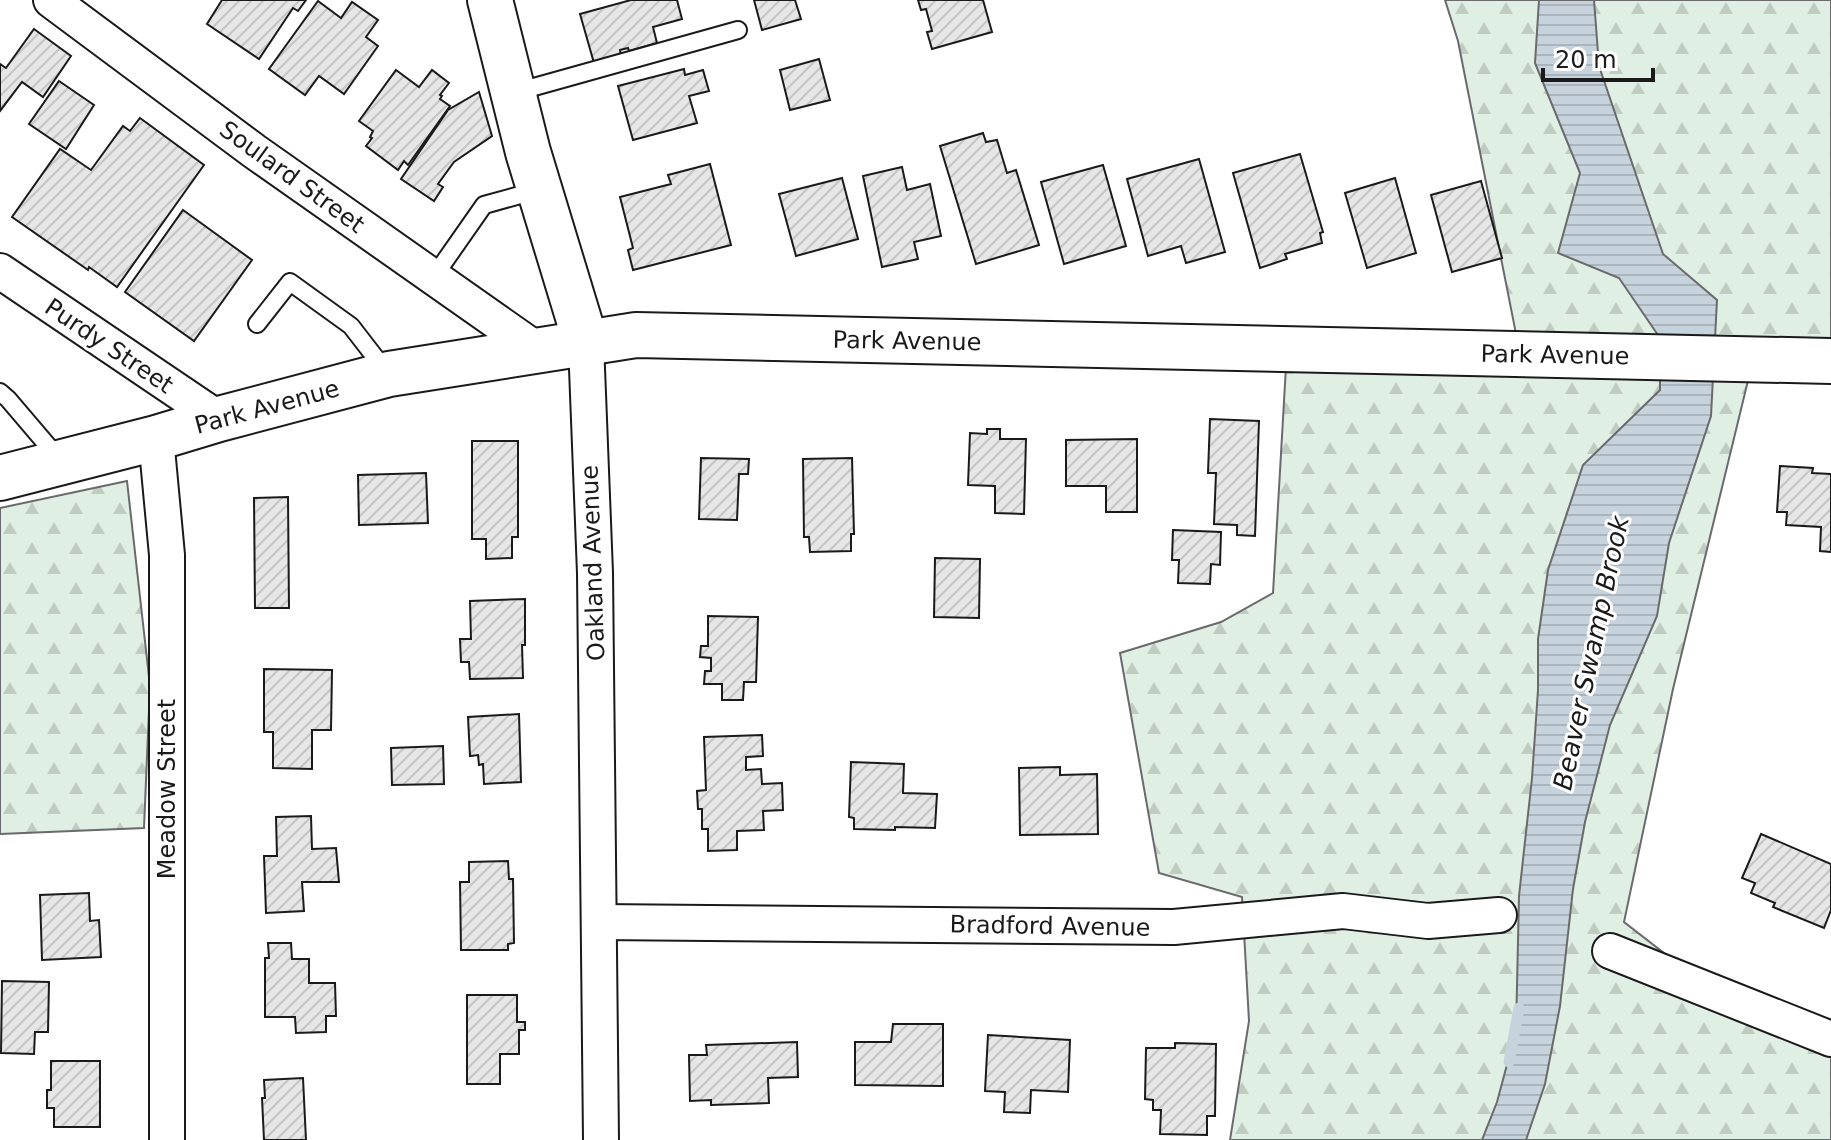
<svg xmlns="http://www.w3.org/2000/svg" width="1831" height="1140" viewBox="0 0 1831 1140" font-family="'DejaVu Sans',sans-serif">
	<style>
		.forest { fill: url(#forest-firs); stroke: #6a6a6a; stroke-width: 2 }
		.water { fill: url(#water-rules); stroke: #6a6a6a; stroke-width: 2 }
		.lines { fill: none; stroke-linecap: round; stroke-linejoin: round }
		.stream { stroke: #c6d2dc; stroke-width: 11 }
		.building { fill: url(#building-hatch); stroke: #1a1a1a; stroke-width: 2 }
		.lane-casing { stroke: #1a1a1a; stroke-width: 20 }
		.street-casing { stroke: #1a1a1a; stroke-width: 38 }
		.secondary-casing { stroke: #1a1a1a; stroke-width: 48 }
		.lane { stroke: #fff; stroke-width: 16 }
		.street { stroke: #fff; stroke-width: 34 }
		.secondary { stroke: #fff; stroke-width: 44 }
		.labels { text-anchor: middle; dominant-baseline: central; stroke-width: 6; stroke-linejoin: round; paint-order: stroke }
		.street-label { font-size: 24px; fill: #1a1a1a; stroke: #fff }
		.water-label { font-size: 26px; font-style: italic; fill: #1a1a1a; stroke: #fff }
	</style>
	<defs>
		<pattern id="forest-firs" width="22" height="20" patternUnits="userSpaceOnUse" patternTransform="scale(2)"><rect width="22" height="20" fill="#e0efe3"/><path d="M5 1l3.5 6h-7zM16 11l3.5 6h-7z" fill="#c0ccc2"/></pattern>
		<pattern id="water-rules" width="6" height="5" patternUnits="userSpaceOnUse" patternTransform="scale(2)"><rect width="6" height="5" fill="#c6d2dc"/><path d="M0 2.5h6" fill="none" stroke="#aab4bc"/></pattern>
		<pattern id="building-hatch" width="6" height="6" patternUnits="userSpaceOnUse" patternTransform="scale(2)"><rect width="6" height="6" fill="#e6e6e6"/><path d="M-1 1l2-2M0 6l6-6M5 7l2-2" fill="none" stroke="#c5c5c5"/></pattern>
	</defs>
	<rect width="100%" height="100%" fill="#fff"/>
	<!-- forest -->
	<g class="forest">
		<polygon points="1445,0 1831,0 1831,361 1753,360 1673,689 1624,922 1717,994 1831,1039 1831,1140 1230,1140 1249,1021 1242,897 1159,873 1120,653 1221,622 1273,593 1287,349 1520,354 1458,41"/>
		<polygon points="127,481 150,686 144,828 0,834 0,508"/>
	</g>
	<!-- water -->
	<polygon class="water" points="1539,0 1594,0 1599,66 1663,254 1717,300 1711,416 1669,543 1657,616 1610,725 1585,822 1573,889 1560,1006 1545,1084 1526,1140 1482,1140 1497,1102 1516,1031 1519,896 1532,778 1538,690 1538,639 1548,570 1583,465 1660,390 1660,338 1619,278 1558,253 1580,173 1535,63"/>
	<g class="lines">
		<!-- stream -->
		<polyline class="stream" points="1509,1062 1519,1008"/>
	</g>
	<!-- building -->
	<g class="building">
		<polygon points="222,0 306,0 298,11 293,8 259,59 207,24"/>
		<polygon points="677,0 682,19 653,27 657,43 629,51 628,48 620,50 621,55 594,63 580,14 631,0"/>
		<polygon points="754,0 795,0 801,19 762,30"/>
		<polygon points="918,0 983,0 992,32 932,49 927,32 932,31 926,9 921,10"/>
		<polygon points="318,1 341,18 352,2 378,20 366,37 378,46 344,94 319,76 305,95 269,69"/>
		<polygon points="34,29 71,56 43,97 22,82 0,111 0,64 6,68"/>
		<polygon points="819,59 830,100 790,110 780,70"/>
		<polygon points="684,69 685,75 703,70 709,91 689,96 697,123 633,140 618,86"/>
		<polygon points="396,70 419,87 432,70 449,83 440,95 442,96 440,99 450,106 408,165 404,161 398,170 366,146 372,138 370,137 373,131 359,121"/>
		<polygon points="59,81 94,105 66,149 29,124"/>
		<polygon points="479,92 492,136 454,162 438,184 443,187 434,201 401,179 448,110"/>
		<polygon points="140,118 204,165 117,287 89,267 88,270 12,217 60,149 91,170 123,126 130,131"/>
		<polygon points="983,133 986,142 997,140 1007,173 1016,170 1039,245 976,264 940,146"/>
		<polygon points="1300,154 1323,232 1320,233 1322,243 1285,254 1287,259 1260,268 1233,173"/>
		<polygon points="1199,159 1225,252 1186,263 1181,246 1148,256 1127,179"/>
		<polygon points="710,164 731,245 633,270 628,250 633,248 620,197 671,184 668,175"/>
		<polygon points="1103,165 1126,246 1064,264 1041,182"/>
		<polygon points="902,167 907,190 930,184 941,236 914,242 918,259 882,267 863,176"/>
		<polygon points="842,178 858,239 796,256 779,194"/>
		<polygon points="1395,178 1416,253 1367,268 1345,193"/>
		<polygon points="1481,181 1502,258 1452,272 1431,195"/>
		<polygon points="183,210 252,260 194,341 125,292"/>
		<polygon points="1210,419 1259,421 1255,536 1237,535 1237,525 1214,524 1216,473 1208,473"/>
		<polygon points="987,429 1000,429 1000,439 1026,439 1024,514 995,513 995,486 968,485 970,433 987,434"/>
		<polygon points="1137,439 1137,512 1106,512 1106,486 1066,486 1066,440"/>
		<polygon points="472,441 518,441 518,537 512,537 512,558 486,559 486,539 472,539"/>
		<polygon points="701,458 749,459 748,474 739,474 737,520 699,519"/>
		<polygon points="852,458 854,534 851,534 851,551 810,552 809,537 804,537 803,459"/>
		<polygon points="1780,466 1813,468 1812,473 1831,474 1831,552 1820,551 1821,527 1786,525 1787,512 1777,512"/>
		<polygon points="426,473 428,523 359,525 358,475"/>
		<polygon points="288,497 289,608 255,608 254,498"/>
		<polygon points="1173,530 1221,532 1220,565 1211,564 1210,584 1178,583 1179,560 1172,560"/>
		<polygon points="935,558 980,559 979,618 934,617"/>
		<polygon points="525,599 525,645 522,645 523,678 470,679 469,662 461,662 460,639 471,639 470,601"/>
		<polygon points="708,616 758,617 756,682 744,682 743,700 722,700 722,684 704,684 705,671 711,671 711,658 700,657 701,646 708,646"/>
		<polygon points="264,669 332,670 331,730 312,730 312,769 273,768 273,732 264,732"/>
		<polygon points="519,714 521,782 484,784 483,764 479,765 478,755 470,756 468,717"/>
		<polygon points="762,735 763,756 746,757 746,770 761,769 762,784 782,783 783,810 763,811 764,830 737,831 737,850 708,851 708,829 702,829 702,809 698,809 697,791 706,790 704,737"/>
		<polygon points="443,746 444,784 392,785 391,748"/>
		<polygon points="851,762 904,764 903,793 937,794 935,828 895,827 895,830 854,829 854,818 849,817"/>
		<polygon points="1060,767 1060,775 1097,774 1098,834 1020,835 1019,768"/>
		<polygon points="311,816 312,849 336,848 339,882 302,882 304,911 266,913 264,856 277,856 276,817"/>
		<polygon points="1761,834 1831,864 1831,910 1824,928 1773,907 1775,903 1751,893 1755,883 1742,878"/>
		<polygon points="508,861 509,879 513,879 514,943 508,944 508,950 461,950 460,882 469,882 469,862"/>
		<polygon points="89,893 90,921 99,920 101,957 42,960 40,895"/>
		<polygon points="268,943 291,943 292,959 309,959 309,983 335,983 336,1016 326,1016 326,1032 296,1033 295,1017 265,1017 265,958 269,958"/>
		<polygon points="2,981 49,982 48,1032 35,1032 34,1054 1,1053"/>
		<polygon points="467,995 517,995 517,1022 525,1022 525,1030 519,1030 519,1054 500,1054 500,1084 467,1084"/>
		<polygon points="893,1024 943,1024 943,1086 855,1085 855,1042 891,1042"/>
		<polygon points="988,1035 1070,1040 1068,1092 1031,1090 1030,1113 1004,1112 1005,1092 985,1091"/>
		<polygon points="797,1042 798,1077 768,1078 769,1103 711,1105 711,1100 690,1101 689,1055 707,1055 706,1045"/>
		<polygon points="1175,1043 1216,1044 1215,1116 1207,1116 1207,1135 1160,1134 1161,1110 1153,1110 1153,1100 1145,1099 1146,1048 1175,1048"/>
		<polygon points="51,1061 100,1061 100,1127 54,1127 54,1108 47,1108 47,1090 51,1090"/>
		<polygon points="303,1078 306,1140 264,1140 262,1098 265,1098 264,1080"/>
	</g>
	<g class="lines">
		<defs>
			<g id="lane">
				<polyline points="516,92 738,30"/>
				<polyline points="433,278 484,205 538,190"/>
				<polyline points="257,324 290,282 351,326 385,370"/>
				<polyline points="0,392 8,399 60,460"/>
			</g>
			<g id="street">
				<polyline points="51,0 254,151 537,350"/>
				<polyline points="0,271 219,419"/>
				<polyline points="586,343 595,573 601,1140"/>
				<polyline points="156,438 167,555 167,1140"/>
				<polyline points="599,922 1174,927 1343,911 1428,921 1499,915"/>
				<polyline points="1610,951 1831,1039"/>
			</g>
			<g id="secondary">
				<polyline points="490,0 528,152 586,343"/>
				<polyline points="0,478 156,438 219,419 389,374 636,335 1831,361"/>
			</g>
		</defs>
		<!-- lane casing -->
		<use href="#lane" class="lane-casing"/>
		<!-- street casing -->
		<use href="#street" class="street-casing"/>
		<!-- secondary casing -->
		<use href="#secondary" class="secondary-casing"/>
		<!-- lane -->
		<use href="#lane" class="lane"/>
		<!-- street -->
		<use href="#street" class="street"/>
		<!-- secondary -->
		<use href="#secondary" class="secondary"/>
	</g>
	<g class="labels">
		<!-- street labels -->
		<g class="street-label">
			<text transform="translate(292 177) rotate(36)">Soulard Street</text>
			<text transform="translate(907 341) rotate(1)">Park Avenue</text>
			<text transform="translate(109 346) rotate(34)">Purdy Street</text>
			<text transform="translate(1555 355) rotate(1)">Park Avenue</text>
			<text transform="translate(267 407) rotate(-15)">Park Avenue</text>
			<text transform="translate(593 563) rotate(-92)">Oakland Avenue</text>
			<text transform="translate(167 789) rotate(-90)">Meadow Street</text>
			<text transform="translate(1050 926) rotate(1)">Bradford Avenue</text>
		</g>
		<!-- water labels -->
		<g class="water-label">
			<text transform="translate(1591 653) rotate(-78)">Beaver Swamp Brook</text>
		</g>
	</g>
	<!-- scale -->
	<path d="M1543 68v12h110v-12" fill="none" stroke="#1a1a1a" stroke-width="4"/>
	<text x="1555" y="68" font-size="24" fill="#1a1a1a" stroke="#ffffff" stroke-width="6" paint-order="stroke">20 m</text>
</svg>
